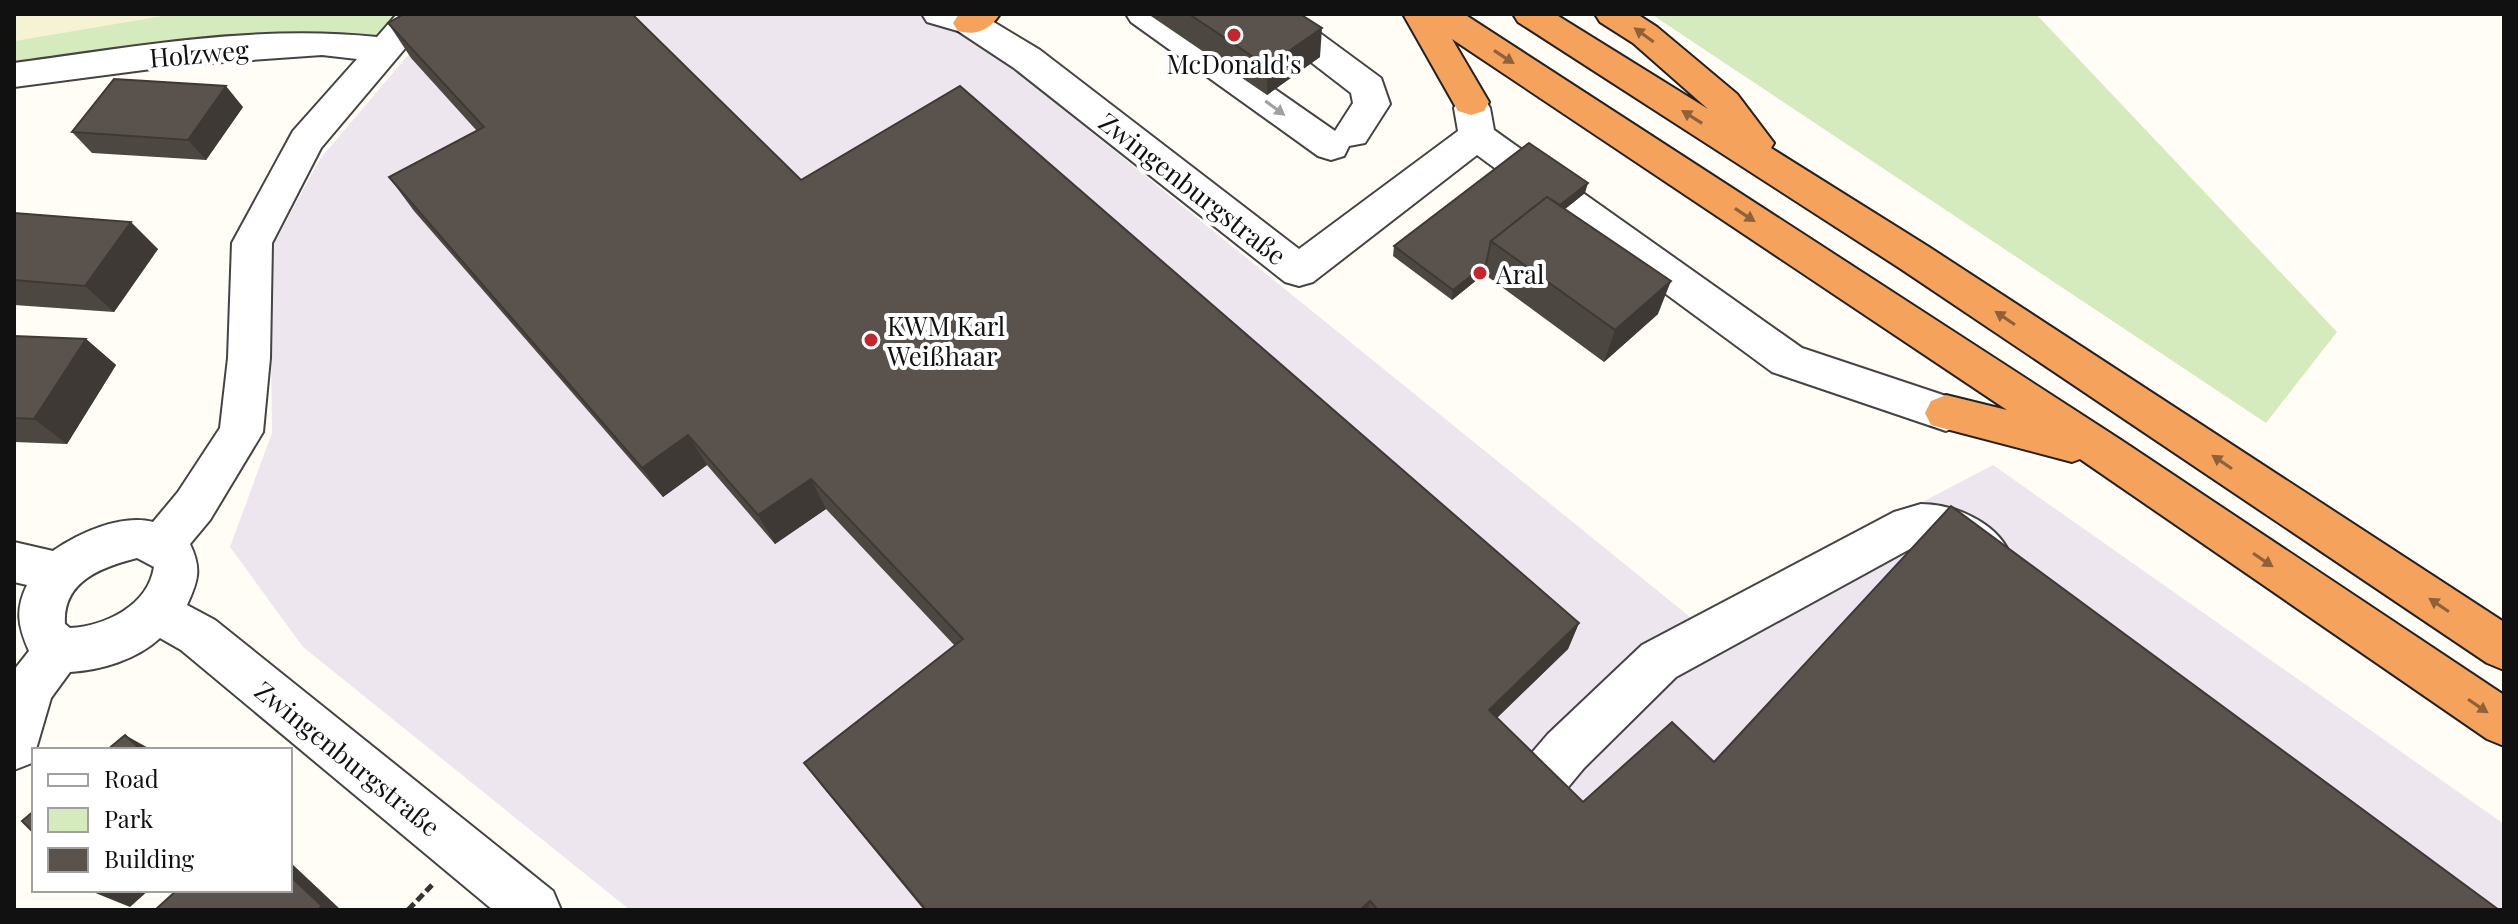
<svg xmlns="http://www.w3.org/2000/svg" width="2518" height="924" viewBox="0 0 2518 924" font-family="'Playfair Display',serif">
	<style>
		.industrial { fill: #eee6ef }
		.farmland { fill: #f6f3d4 }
		.green { fill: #d5ebbd }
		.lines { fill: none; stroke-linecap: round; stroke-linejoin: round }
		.minor-casing { stroke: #444; stroke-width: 4 }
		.highway-casing { stroke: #222; stroke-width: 4 }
		.path { stroke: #333; stroke-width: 5; stroke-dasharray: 9 4; stroke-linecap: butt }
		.minor { fill: #fff; fill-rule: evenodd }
		.highway { fill: #f5a25d; fill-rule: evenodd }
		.wall { fill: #4d4742 }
		.shaded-wall { fill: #3f3936 }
		.building { fill: #5a524d; stroke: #3f3936; stroke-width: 2 }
		.oneway { fill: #8e613b }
		.oneway2 { fill: #a0a0a0 }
		.poi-dot { fill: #c4262e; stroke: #fff; stroke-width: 3 }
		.labels { text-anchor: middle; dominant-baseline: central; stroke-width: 8; stroke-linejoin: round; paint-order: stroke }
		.street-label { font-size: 26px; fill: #111; stroke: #fff }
		.poi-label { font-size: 26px; fill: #111; stroke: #fff; text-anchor: start }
	</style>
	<rect width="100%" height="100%" fill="#fffdf5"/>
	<!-- industrial -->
	<polygon class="industrial" points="443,14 1002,14 970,34 1695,621 1993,465 2504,824 2504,910 630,910 303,647 230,547 272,433 270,251 320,159"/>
	<!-- farmland -->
	<polygon class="farmland" points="14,14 174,14 14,41"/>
	<!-- green -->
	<g class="green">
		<polygon points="174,14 402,14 385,50 14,75 14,41"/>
		<polygon points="1651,14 2036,14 2337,332 2266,423"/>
	</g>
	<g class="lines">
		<defs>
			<g id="minor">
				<path d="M397,14H434L321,148L272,243L270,358L263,432L210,520L190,544C202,569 198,581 187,605L215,620L553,891L561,910H493L181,650L160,638C136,660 101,670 70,672L51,698L32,763L14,770V670L29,651C18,626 15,610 27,585L14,582V542L53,551C79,533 121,514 153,522L178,492L220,428L228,358L232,243L293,131L357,59L322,55L182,65L14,87V63C133,47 256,24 377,37ZM137,558L154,567C148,606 105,626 70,628L65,624C62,581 102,567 137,558Z"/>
				<polygon points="922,14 982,15 1040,50 1299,249 1458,131 1454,108 1459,99 1472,95 1485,99 1490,108 1494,130 1802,348 1961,401 1967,413 1961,425 1946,431 1772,372 1477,155 1313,282 1299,286 1285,282 1014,68 958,31 927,22"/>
				<polygon points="1126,14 1167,14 1335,131 1353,103 1351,93 1259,22 1254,14 1294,14 1381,78 1390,104 1365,143 1349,146 1344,156 1331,160 1318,156 1131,22"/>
				<path d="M1921,504C1954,504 1995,522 2009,552L2002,566C1964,580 1956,541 1919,544L1676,677L1584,768L1530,833L1512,840L1494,833L1486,815L1494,797L1548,734L1642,645L1894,512Z"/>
			</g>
			<g id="highway">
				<path d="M959,14H1000C990,30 976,36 958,31L953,23Z"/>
				<polygon points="1403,14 1464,14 2121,440 2504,695 2504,746 2487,739 2080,459 2072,462 1931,425 1925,413 1931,401 1946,395 2007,410 1452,39 1489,102 1484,111 1471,115 1458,111"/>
				<polygon points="1513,14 1555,14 1708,109 1633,43 1600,22 1595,14 1637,14 1657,27 1737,94 1774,143 1771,148 1929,247 2504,622 2504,670 2487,663 1901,269 1518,22"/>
			</g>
		</defs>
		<!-- minor casing -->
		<use href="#minor" class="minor-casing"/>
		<!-- highway casing -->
		<use href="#highway" class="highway-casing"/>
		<!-- path -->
		<polyline class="path" points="408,910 432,885"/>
		<!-- minor -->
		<use href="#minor" class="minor"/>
		<!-- highway -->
		<use href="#highway" class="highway"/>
	</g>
	<!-- wall -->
	<g class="wall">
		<polygon points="1148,14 1300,14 1320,57 1267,95"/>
		<polygon points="388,23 801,180 1579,623 1568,649 1497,718 1583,802 1714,762 2499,910 924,910 821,785 804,763 955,646 826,509 775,544 707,465 663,497 414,211 389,177 477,131 411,58"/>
		<polygon points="243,107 206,160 92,153 72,132"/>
		<polygon points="1585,193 1565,209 1658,314 1604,362 1484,274 1452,300 1393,256 1394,246"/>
		<polygon points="14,213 158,249 114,312 14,305"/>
		<polygon points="14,336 86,339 116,365 67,444 14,442"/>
	</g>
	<!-- shaded-wall -->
	<g class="shaded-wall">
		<polygon points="1322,28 1320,57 1267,95 1267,66"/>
		<polygon points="226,86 243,107 206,160 188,140"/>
		<polygon points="1588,183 1585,193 1509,254 1504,250"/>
		<polygon points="131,222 158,249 114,312 85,286"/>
		<polygon points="1486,264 1484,274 1452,300 1453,290"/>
		<polygon points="1671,281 1658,314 1604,362 1615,330"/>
		<polygon points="86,339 116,365 67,444 34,419"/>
		<polygon points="688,435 707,465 663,497 642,468"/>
		<polygon points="811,479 826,509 775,544 758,515"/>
		<polygon points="1579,623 1568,649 1480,734 1489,710"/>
		<polygon points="125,735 152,750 141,750"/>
		<polygon points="290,862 341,910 318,910 290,876"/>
		<polygon points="95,890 149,890 130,907 93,892"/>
		<polygon points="1370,901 1368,910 1360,910"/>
	</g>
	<!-- building -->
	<g class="building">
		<polygon points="404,14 632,14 801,180 960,86 1579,623 1489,710 1583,802 1672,722 1714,762 1951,506 2499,910 1378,910 1370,901 1360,910 926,910 804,763 963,639 811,479 758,515 688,435 642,468 389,177 484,127 388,23"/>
		<polygon points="1189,14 1300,14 1322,28 1267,66"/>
		<polygon points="114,79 226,86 188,140 72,132"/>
		<polygon points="1529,143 1588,183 1560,205 1547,197 1491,241 1486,264 1453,290 1394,246"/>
		<polygon points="1547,197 1671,281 1615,330 1491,241"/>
		<polygon points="14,213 131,222 85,286 14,280"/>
		<polygon points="14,336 86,339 34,419 14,418"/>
		<polygon points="125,735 141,750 107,750"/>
		<polygon points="34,811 34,833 22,821"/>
		<polygon points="290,876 322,906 318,910 155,910 177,890 290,890"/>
	</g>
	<!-- one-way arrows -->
	<defs><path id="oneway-solid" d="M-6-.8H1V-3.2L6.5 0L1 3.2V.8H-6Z" transform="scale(2)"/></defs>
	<g class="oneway">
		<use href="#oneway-solid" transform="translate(1644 35) rotate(-144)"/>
		<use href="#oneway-solid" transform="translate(1504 57) rotate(33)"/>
		<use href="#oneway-solid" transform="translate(1692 117) rotate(-148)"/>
		<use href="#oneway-solid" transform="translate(1745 215) rotate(33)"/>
		<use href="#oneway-solid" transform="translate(2005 318) rotate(-146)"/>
		<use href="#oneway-solid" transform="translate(2222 462) rotate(-146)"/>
		<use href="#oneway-solid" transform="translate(2263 560) rotate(34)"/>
		<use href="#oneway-solid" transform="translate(2439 605) rotate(-146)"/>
		<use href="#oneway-solid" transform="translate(2478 706) rotate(34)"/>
	</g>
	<use class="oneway2" href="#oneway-solid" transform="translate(1275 108) rotate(36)"/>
	<!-- markers -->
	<g class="poi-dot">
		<circle cx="1234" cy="35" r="8"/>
		<circle cx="1480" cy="273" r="8"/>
		<circle cx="871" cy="340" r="8"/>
	</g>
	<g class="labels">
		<!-- street labels -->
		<g class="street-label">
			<text transform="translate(199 53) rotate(-5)">Holzweg</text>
			<text transform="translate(1193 188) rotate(38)">Zwingenburgstraße</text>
			<text transform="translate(348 758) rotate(39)">Zwingenburgstraße</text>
		</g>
		<!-- poi labels -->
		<g class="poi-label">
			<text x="1234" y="63" text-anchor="middle">McDonald's</text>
			<text x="1496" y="273">Aral</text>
			<text x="887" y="325">KWM Karl<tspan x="887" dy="30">Weißhaar</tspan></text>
		</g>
	</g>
	<!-- border -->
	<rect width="2518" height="924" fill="none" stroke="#111111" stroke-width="32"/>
	<!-- legend -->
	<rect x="32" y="748" width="260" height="144" fill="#ffffff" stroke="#a0a0a0" stroke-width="2"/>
	<rect x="48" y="774" width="40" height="12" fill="#ffffff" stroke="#a0a0a0" stroke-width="2"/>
	<text x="104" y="788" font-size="24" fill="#111111">Road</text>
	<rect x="48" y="808" width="40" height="24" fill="#d5ebbd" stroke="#a0a0a0" stroke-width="2"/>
	<text x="104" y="828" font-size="24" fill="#111111">Park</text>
	<rect x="48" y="848" width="40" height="24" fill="#5a524d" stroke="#a0a0a0" stroke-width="2"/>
	<text x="104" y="868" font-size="24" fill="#111111">Building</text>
</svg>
